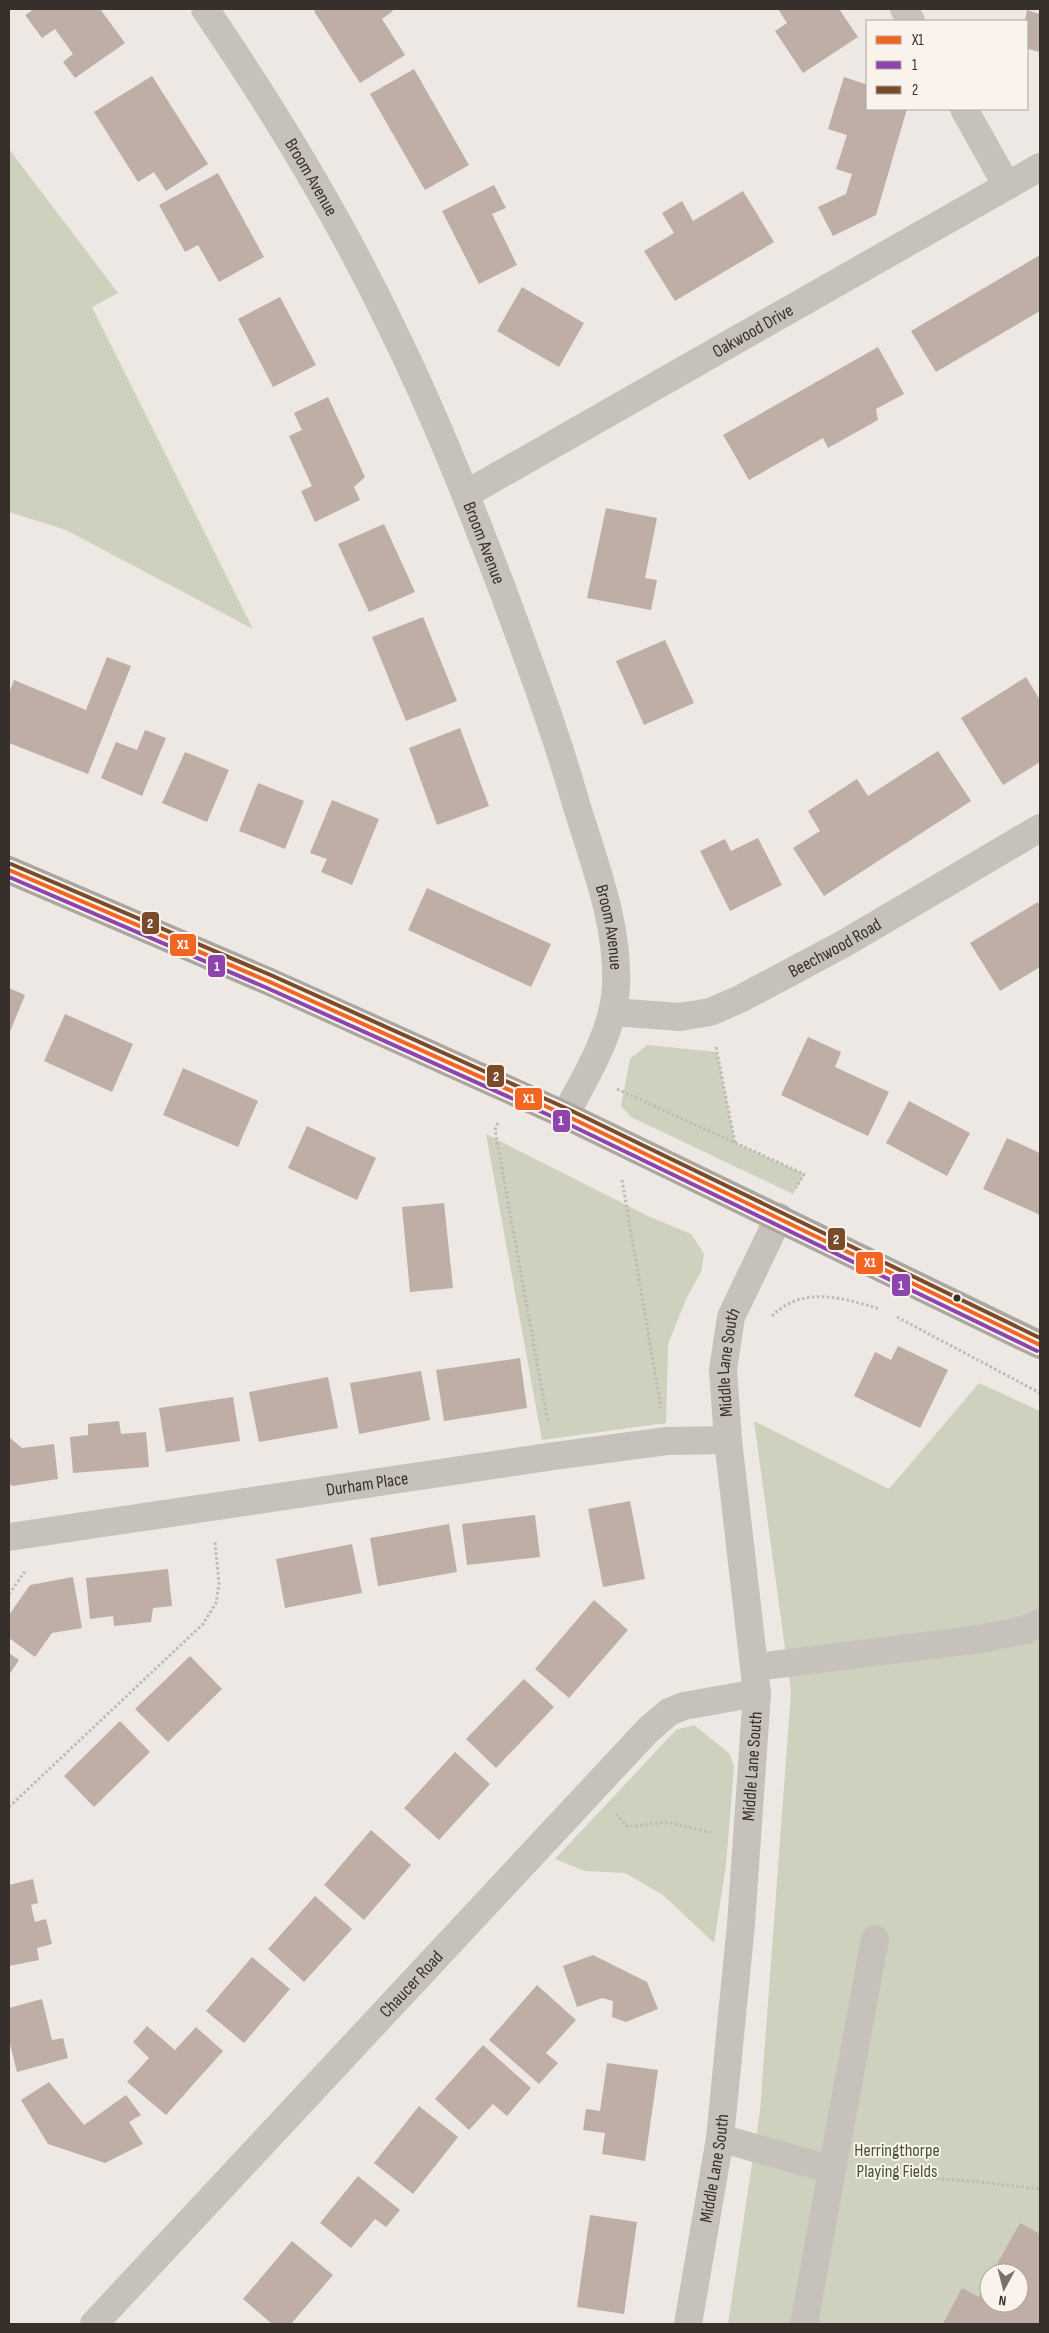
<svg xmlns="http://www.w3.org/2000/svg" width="1049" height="2333" viewBox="0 0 1049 2333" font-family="'Sofia Sans Condensed',sans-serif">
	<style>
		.green { fill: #ced1be; fill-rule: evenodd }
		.building { fill: #bfaea6 }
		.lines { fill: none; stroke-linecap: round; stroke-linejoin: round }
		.path { stroke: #bfbab5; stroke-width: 3; stroke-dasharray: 2.5 2.5; stroke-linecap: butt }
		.minor { stroke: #c7c1bc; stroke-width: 28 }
		.major { stroke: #aca6a1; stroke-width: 28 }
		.bus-1-casing { stroke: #f9f3ec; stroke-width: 8 }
		.bus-2-casing { stroke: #f9f3ec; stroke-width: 8 }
		.bus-3-casing { stroke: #f9f3ec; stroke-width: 8 }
		.bus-1 { stroke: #f26522; stroke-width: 4 }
		.bus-2 { stroke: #8e44ad; stroke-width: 4 }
		.bus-3 { stroke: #7a4b2a; stroke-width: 4 }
		.bus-dot { fill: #372f2a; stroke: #f9f3ec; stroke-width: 2 }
		.labels { text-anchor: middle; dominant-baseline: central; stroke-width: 4; stroke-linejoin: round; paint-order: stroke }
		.street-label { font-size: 18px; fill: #372f2a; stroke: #f9f3ec }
		.park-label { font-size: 18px; fill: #465430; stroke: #f9f3ec }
		.line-badge { stroke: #f9f3ec; stroke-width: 2 }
		.badge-label { font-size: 14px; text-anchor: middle; font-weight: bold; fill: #fff }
	</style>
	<rect width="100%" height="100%" fill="#ede8e3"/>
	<!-- green -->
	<g class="green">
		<polygon points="9,149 118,293 92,307 253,629 66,530 9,512"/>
		<polygon points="647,1045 717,1052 735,1143 804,1174 793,1194 631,1117 621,1106 630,1059"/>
		<polygon points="486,1134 648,1216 691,1234 704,1254 701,1272 687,1297 668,1344 666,1423 542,1440"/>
		<path d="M979,1383L1040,1411V2324H728L760,2111L791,1692L754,1421L889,1489ZM989,2273H1019V2303H989Z"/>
		<polygon points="694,1725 730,1754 734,1767 726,1865 714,1943 663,1895 625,1873 585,1871 555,1859 676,1730"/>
	</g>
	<!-- building -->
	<g class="building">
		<polygon points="34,9 100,9 125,43 75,78 63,62 73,54 55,29 42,38 25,15"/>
		<polygon points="317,9 392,9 393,11 382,19 405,55 360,83 314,11"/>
		<polygon points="778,9 839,9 858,37 803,73 775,31 787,23"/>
		<polygon points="1027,10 1040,14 1040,52 1028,49 1028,21 1025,21"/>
		<polygon points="414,69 469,165 425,190 370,94"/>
		<polygon points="152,76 208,164 166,191 154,172 138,182 94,112"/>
		<polygon points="844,77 868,85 868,109 907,109 876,215 833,236 818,207 846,194 852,174 836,169 847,135 828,129"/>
		<polygon points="218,173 264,257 219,282 198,245 185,252 159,205"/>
		<polygon points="494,185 506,208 492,214 517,265 479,284 442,211"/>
		<polygon points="743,191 774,242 675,301 644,251 674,233 662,213 682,201 693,221"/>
		<polygon points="1040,255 1040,311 936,372 911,331"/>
		<polygon points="522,287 584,323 559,367 497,331"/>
		<polygon points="280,297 316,365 273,387 238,319"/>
		<polygon points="878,347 904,394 876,409 878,420 828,448 823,438 749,480 723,435"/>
		<polygon points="328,397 365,477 354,487 360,500 315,522 301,491 312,486 289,436 302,430 294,413"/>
		<polygon points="606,508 657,518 645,578 657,580 651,610 587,598"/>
		<polygon points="384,524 415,592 369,612 338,544"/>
		<polygon points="423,617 457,701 406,721 372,637"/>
		<polygon points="665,640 694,703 644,725 616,661"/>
		<polygon points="107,657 131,666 88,774 9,743 9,693 14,680 86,710"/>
		<polygon points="1026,677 1040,700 1040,762 1003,785 961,718"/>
		<polygon points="460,728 489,806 437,825 409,748"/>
		<polygon points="145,730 166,738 142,796 101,778 116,742 137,750"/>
		<polygon points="938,751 971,801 824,896 793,848 820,831 808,811 857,779 868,796"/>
		<polygon points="185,752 229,770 207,822 162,803"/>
		<polygon points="258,783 304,801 285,849 239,831"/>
		<polygon points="332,800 379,819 352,885 321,872 327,859 310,853"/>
		<polygon points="758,838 782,885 730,911 700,851 725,839 731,851"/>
		<polygon points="427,888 551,944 531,987 408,930"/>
		<polygon points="1038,902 1040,907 1040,967 1000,991 970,943"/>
		<polygon points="9,988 25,995 9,1034"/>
		<polygon points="65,1014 133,1044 112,1092 44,1061"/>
		<polygon points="808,1037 841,1052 835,1067 889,1092 868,1136 781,1095"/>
		<polygon points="183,1068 258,1101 238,1147 163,1115"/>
		<polygon points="909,1101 970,1133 947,1176 886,1143"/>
		<polygon points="307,1126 376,1158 357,1200 288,1168"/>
		<polygon points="1007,1138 1040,1153 1040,1215 983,1189"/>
		<polygon points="444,1203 453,1288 410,1292 402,1207"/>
		<polygon points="898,1346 948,1370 920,1428 854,1396 875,1352 891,1360"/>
		<polygon points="520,1358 527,1408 444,1421 436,1370"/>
		<polygon points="421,1371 430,1420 359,1434 350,1383"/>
		<polygon points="328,1377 338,1428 259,1442 249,1392"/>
		<polygon points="233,1397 240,1441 166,1452 159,1408"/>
		<polygon points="119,1421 121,1434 146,1432 149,1467 73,1473 70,1437 88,1435 88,1424"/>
		<polygon points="9,1437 22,1448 54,1444 58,1479 12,1486 9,1483"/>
		<polygon points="630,1501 645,1579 603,1587 588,1509"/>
		<polygon points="535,1515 540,1557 467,1565 462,1524"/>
		<polygon points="449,1524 457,1572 378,1586 370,1538"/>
		<polygon points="352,1544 362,1593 285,1608 276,1559"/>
		<polygon points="168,1569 172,1606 153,1608 151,1622 114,1626 113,1616 90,1619 86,1578"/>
		<polygon points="73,1577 82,1628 52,1633 35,1657 9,1638 9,1615 30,1585"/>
		<polygon points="594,1600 628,1630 569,1698 535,1669"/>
		<polygon points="9,1653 19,1660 9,1675"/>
		<polygon points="190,1656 222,1689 168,1742 135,1709"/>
		<polygon points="524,1679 554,1707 496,1768 466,1739"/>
		<polygon points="120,1721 150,1752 94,1807 64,1776"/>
		<polygon points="455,1752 490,1784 439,1840 404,1808"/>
		<polygon points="371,1830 411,1865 364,1920 324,1885"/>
		<polygon points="33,1879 38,1903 31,1905 35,1922 46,1919 52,1944 37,1948 39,1960 9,1966 9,1885"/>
		<polygon points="315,1896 352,1929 304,1982 268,1949"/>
		<polygon points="593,1955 647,1982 658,2009 626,2022 612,2017 613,2001 602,1998 577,2007 563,1966"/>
		<polygon points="252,1957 290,1989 244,2043 206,2011"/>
		<polygon points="537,1985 576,2020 546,2053 558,2063 539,2084 489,2040"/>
		<polygon points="42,1999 52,2040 63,2038 68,2058 17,2072 9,2040 9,2008"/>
		<polygon points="147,2026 175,2050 196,2027 223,2051 166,2115 127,2082 149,2058 133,2042"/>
		<polygon points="483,2045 531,2088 507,2116 493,2104 469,2130 435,2099"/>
		<polygon points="607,2063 658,2070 645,2161 602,2154 605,2133 583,2130 586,2109 600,2111"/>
		<polygon points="49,2082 84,2125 126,2095 141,2115 129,2122 143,2144 105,2163 48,2144 21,2100"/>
		<polygon points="419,2106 458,2137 413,2194 374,2163"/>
		<polygon points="358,2176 400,2210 386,2227 375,2219 351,2248 320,2223"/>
		<polygon points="590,2215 637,2222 624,2314 577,2307"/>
		<polygon points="1020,2223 1040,2234 1040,2324 943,2324 962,2288 979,2297 989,2279 989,2303 1019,2303 1019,2273 992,2273"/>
		<polygon points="292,2241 333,2275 291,2324 272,2324 243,2299"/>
	</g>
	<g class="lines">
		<!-- path -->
		<g class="path">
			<polyline points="716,1047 735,1143"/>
			<polyline points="617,1089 804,1174 796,1188"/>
			<polyline points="498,1123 495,1130 548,1423"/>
			<polyline points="622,1180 661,1408"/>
			<path d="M772,1316C803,1285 843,1298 880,1309"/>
			<polyline points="897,1317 1040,1393"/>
			<polyline points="9,1594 26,1570"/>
			<polyline points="9,1807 203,1624 216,1603 219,1584 215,1542"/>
			<polyline points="616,1814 628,1827 666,1822 713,1833"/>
			<polyline points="867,2173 980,2182 1040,2189"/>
		</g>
		<!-- minor -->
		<g class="minor">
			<path id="s1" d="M205,9C274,110 339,217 392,328C434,413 469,502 503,591C528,659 554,727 574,797C592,858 619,922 616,986C614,1031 586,1076 565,1115"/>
			<polyline points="904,9 911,21"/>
			<polyline points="964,109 1007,186"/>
			<path id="s2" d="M466,494L1040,167"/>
			<path id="s3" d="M613,1012L680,1017L710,1012L740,999L845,943L1040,828"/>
			<path id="s4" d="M9,1537L554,1456L667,1441L728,1440"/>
			<polyline points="756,1667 980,1639 1025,1630 1040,1623"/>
			<polyline points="720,2138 832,2170 804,2324"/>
			<polyline points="832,2170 875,1939"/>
			<path id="s5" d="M94,2324L648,1730L669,1712L684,1706L757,1693"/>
			<path id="s6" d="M688,2324L720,2138L741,1924L757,1693L728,1440L723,1370L731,1317L779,1217"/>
		</g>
		<!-- major -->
		<polyline class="major" points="9,870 270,982 565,1115 1040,1345"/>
		<defs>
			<polyline id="bus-1" points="9,870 270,982 565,1115 1040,1345"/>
			<polyline id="bus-2" points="9,877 267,988 562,1121 1037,1351"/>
			<polyline id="bus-3" points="11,864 273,976 568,1109 1040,1338"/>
		</defs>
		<!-- bus-1 casing -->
		<use href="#bus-1" class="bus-1-casing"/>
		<!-- bus-2 casing -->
		<use href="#bus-2" class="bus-2-casing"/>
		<!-- bus-3 casing -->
		<use href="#bus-3" class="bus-3-casing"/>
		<!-- bus-1 -->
		<use href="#bus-1" class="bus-1"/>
		<!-- bus-2 -->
		<use href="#bus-2" class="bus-2"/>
		<!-- bus-3 -->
		<use href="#bus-3" class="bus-3"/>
	</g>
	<!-- markers -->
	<circle class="bus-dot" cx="957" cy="1298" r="4.5"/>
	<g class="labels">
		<!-- street labels -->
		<g class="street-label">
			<text stroke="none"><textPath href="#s1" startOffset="199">Broom Avenue</textPath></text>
			<text stroke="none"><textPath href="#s2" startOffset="330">Oakwood Drive</textPath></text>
			<text stroke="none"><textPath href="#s1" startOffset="604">Broom Avenue</textPath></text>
			<text stroke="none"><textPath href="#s1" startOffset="1009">Broom Avenue</textPath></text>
			<text stroke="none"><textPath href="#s3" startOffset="238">Beechwood Road</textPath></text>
			<text stroke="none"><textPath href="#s6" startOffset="968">Middle Lane South</textPath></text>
			<text stroke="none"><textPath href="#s4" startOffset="362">Durham Place</textPath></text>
			<text stroke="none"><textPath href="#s6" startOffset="562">Middle Lane South</textPath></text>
			<text stroke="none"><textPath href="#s5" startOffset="465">Chaucer Road</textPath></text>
			<text stroke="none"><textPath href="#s6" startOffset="158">Middle Lane South</textPath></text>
		</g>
		<!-- park labels -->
		<g class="park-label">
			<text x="897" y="2150">Herringthorpe<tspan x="897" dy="21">Playing Fields</tspan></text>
		</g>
	</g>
	<g class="line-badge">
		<rect x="141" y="911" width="19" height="24" rx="5" fill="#7a4b2a"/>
		<rect x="169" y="933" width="28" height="24" rx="5" fill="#f26522"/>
		<rect x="207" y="954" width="19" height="24" rx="5" fill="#8e44ad"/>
		<rect x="486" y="1064" width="19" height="24" rx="5" fill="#7a4b2a"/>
		<rect x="514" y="1087" width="29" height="24" rx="5" fill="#f26522"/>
		<rect x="552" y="1109" width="19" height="24" rx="5" fill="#8e44ad"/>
		<rect x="827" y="1227" width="19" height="24" rx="5" fill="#7a4b2a"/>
		<rect x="855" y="1251" width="29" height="24" rx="5" fill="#f26522"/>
		<rect x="891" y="1273" width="20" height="24" rx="5" fill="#8e44ad"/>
	</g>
	<g class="badge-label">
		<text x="150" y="928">2</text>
		<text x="183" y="949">X1</text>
		<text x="217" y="971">1</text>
		<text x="496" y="1081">2</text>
		<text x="529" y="1103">X1</text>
		<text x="561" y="1125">1</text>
		<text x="836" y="1244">2</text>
		<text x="870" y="1267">X1</text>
		<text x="901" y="1290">1</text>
	</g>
	<!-- border -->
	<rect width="1049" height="2333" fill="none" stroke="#372f2a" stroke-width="20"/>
	<!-- legend -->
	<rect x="866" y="20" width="162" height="90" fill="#f9f3ec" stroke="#aba59e"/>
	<rect x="876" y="36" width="25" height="8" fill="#f26522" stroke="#aba59e"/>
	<text x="912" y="45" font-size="15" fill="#372f2a">X1</text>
	<rect x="876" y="61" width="25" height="8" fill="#8e44ad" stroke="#aba59e"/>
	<text x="912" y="70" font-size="15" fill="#372f2a">1</text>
	<rect x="876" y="86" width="25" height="8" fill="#7a4b2a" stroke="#aba59e"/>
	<text x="912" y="95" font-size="15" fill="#372f2a">2</text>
	<!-- north arrow -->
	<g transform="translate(1004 2288) rotate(187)"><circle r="24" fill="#f9f3ec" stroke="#aba59e"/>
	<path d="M0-4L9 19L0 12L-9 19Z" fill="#77706b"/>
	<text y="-8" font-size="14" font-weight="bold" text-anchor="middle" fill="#372f2a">N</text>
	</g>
</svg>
